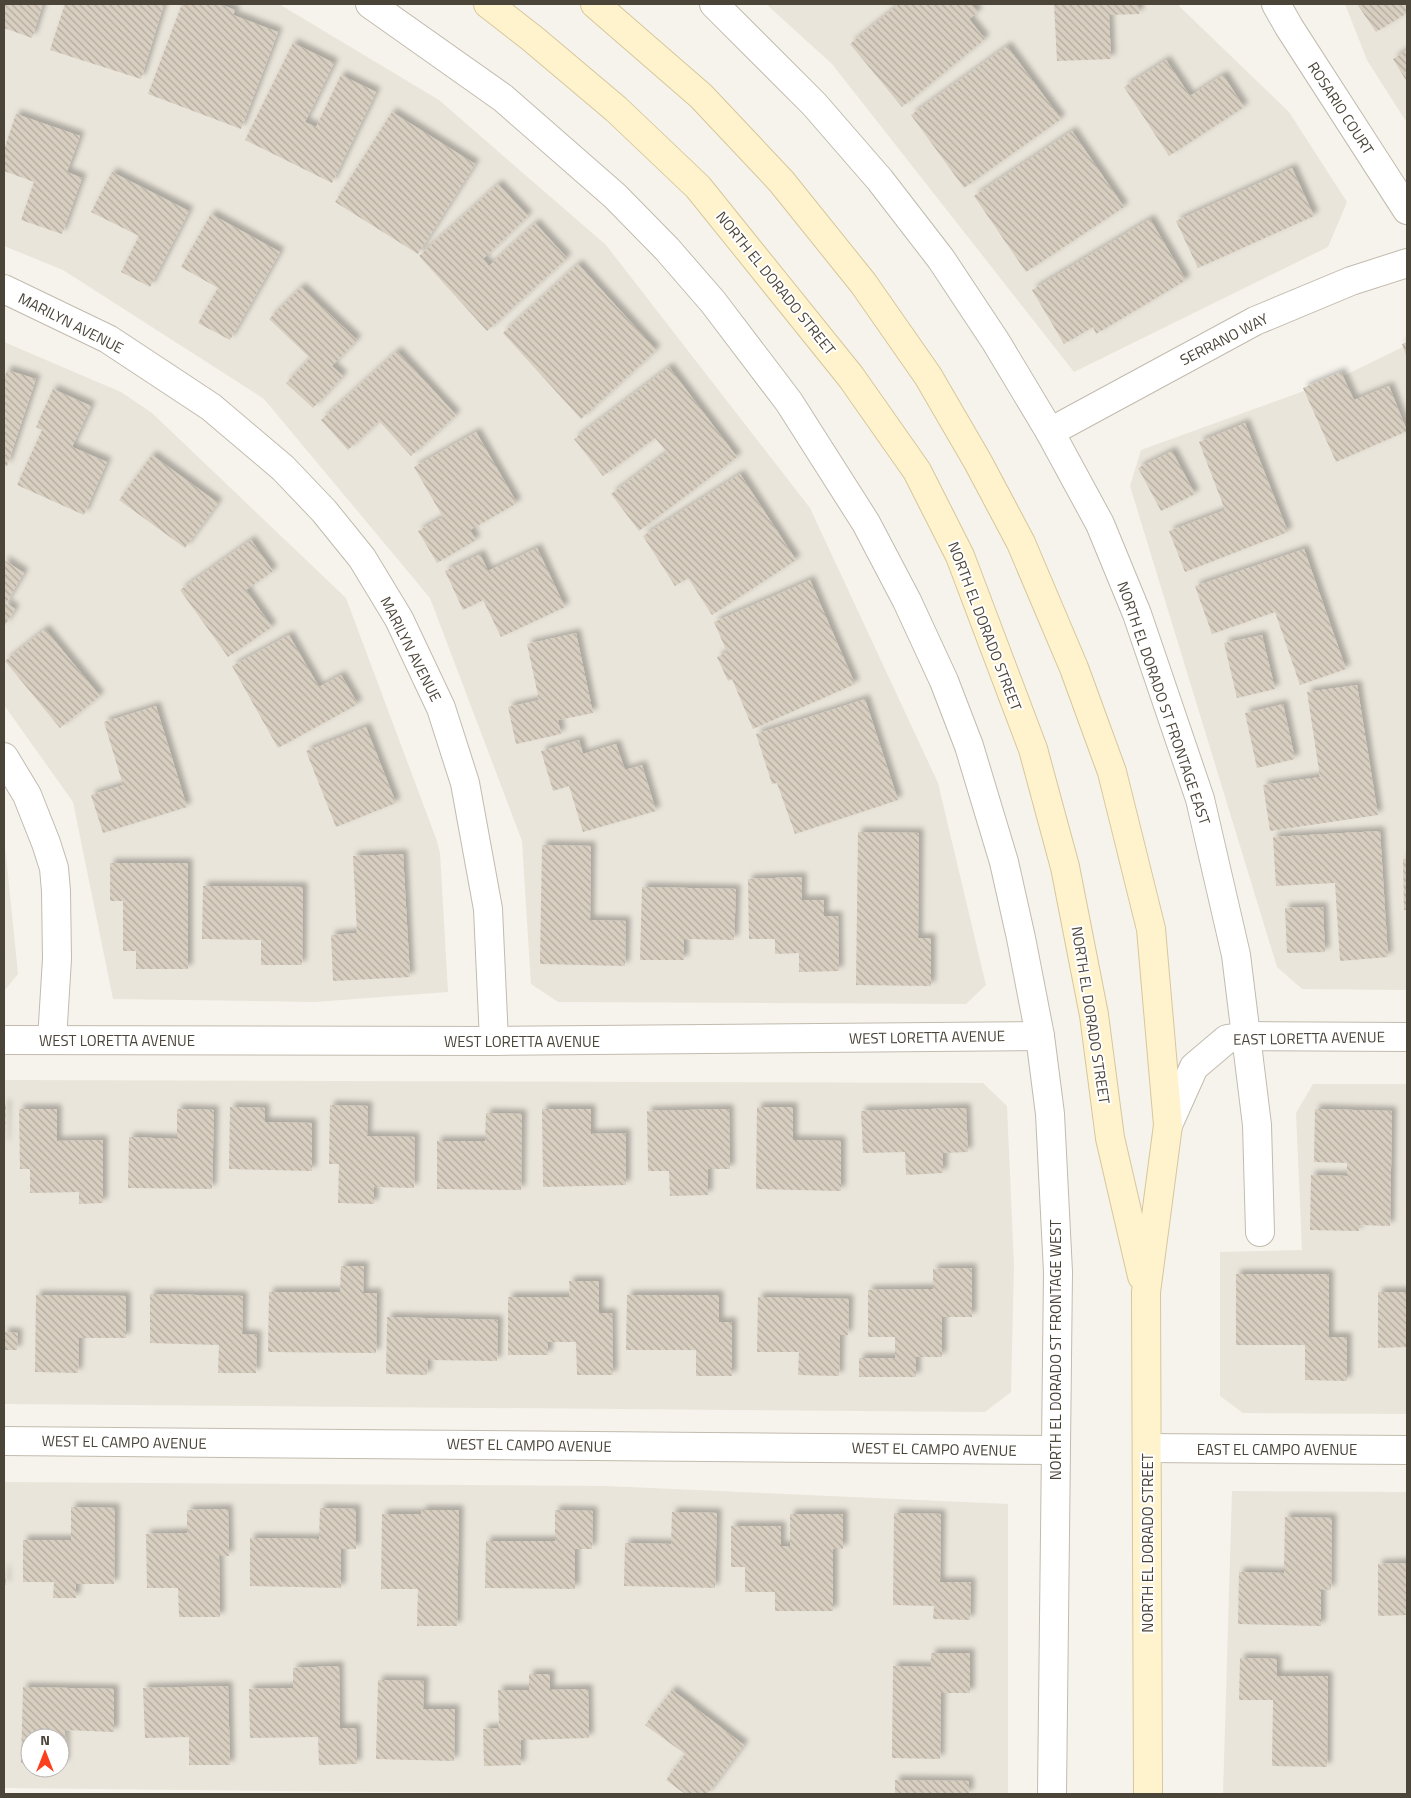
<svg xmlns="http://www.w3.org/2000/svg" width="1411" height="1798" viewBox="0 0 1411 1798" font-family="'Titillium Web',sans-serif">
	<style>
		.residential { fill: #eae5da; fill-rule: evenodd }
		.building { fill: url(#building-back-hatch); filter: url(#shadow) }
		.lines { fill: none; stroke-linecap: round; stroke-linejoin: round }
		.minor-casing { stroke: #c2bbae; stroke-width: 30 }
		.secondary-casing { stroke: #d6c79b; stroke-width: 30 }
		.minor { stroke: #fff; stroke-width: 28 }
		.secondary { stroke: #fff3cd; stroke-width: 28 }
		.labels { text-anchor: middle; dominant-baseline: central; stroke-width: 4; stroke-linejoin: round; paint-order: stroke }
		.street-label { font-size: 15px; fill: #4b4439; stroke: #fff }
	</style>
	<defs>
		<pattern id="building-back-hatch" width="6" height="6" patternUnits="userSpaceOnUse" patternTransform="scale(1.25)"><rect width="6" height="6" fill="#d8cfc1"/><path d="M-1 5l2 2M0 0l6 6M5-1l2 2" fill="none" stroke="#b1aa9e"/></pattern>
		<filter id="shadow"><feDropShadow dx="4.5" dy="-4.5" stdDeviation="2.5" flood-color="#0004"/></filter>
	</defs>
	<rect width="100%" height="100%" fill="#f6f3ec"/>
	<!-- residential -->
	<g class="residential">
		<polygon points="4,4 279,4 439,100 606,245 810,508 938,783 986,985 966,1004 558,1002 531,984 522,841 430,598 264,399 63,270 4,246"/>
		<polygon points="766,4 1179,4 1179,6 1289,112 1347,202 1328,247 1074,372 832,64"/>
		<polygon points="1345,4 1407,4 1407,123 1367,60"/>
		<polygon points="4,342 121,392 152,413 346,598 437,841 440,853 448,992 315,1002 113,999 73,802 4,705"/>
		<polygon points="1407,345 1407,990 1302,989 1277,967 1130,486 1141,450 1337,379"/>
		<polygon points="4,836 18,974 4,991"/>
		<polygon points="4,1080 983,1083 1007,1106 1014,1265 1011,1392 985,1412 4,1404"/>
		<polygon points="1313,1084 1407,1084 1407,1414 1243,1413 1220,1396 1220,1252 1302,1250 1296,1113"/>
		<path d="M4,1482L606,1486L1008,1504V1794H569L4,1788ZM30,1738H60V1768H30Z"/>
		<polygon points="1232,1491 1407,1492 1407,1794 1223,1794"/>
	</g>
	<!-- building -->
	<g class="building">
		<polygon points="4,4 43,4 32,38 4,28"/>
		<polygon points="65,4 164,4 141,79 50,50"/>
		<polygon points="182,4 220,4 235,10 233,15 278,32 241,129 148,94"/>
		<polygon points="899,4 971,4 978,12 969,19 985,39 902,107 850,44"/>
		<polygon points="1054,4 1139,4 1139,14 1109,15 1111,59 1057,61"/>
		<polygon points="1357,4 1407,4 1407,13 1376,32"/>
		<polygon points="293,43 334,63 305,122 316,127 341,75 376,92 332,183 245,140"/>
		<polygon points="1007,46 1061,119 964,188 911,115"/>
		<polygon points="1407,50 1407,82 1393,59"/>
		<polygon points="1166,60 1190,96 1223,75 1244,107 1169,156 1124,87"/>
		<polygon points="392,112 475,164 418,254 335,202"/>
		<polygon points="16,114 80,136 67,172 82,178 62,234 21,220 34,182 4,171 4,150"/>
		<polygon points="1072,131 1124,207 1026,272 974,196"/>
		<polygon points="1292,168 1314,216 1198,268 1176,221"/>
		<polygon points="112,172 189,211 150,287 121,272 139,236 91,212"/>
		<polygon points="498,184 528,216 483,259 489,266 535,223 567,258 487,331 419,256"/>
		<polygon points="211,214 280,252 230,340 198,323 218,288 181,267"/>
		<polygon points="1150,219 1186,280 1096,334 1093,327 1064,344 1032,290"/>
		<polygon points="578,264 656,350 581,419 503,333"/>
		<polygon points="301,287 357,340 332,366 343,376 313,408 286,383 310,358 269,319"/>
		<polygon points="1407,342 1407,358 1402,344"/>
		<polygon points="397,351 456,415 411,456 379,421 348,450 321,420"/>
		<polygon points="669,367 737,457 639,531 611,494 667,452 655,438 603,476 574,439"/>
		<polygon points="7,370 36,379 7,466 4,465 4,379"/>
		<polygon points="1341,372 1354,400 1389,386 1407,431 1336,462 1303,388"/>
		<polygon points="53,389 91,406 72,447 107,462 84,515 17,485 42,430 36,427"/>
		<polygon points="1245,423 1288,532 1185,572 1169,531 1225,510 1199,442"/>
		<polygon points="476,432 517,503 470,530 476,540 437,563 418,531 443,517 414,467"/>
		<polygon points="1172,451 1195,494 1161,511 1138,468"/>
		<polygon points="152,455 218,503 185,548 119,500"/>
		<polygon points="740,474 796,560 712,615 688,578 675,586 643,536"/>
		<polygon points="251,540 273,571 246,590 272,627 228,657 180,590"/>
		<polygon points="537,548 565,607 501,637 483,600 463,610 445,571 480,554 488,571"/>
		<polygon points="1304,549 1346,669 1300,685 1275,612 1212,634 1195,586"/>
		<polygon points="4,560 24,573 6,603 15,609 4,627"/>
		<polygon points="810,580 855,684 753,729 732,679 728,681 717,657 727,652 714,622"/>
		<polygon points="45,629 100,696 60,728 5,661"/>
		<polygon points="576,633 593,713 558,720 561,734 516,744 508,707 539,700 527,644"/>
		<polygon points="289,635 319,687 341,675 358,704 278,748 232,666"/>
		<polygon points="1262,635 1275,689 1237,698 1224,643"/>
		<polygon points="1357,685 1378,815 1270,831 1263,785 1320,777 1307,692"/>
		<polygon points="865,699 898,800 795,834 777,783 772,784 756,734"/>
		<polygon points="1283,704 1295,759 1257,768 1245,713"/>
		<polygon points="156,706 187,807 103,833 91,795 123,785 104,722"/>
		<polygon points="366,727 396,803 336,827 306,751"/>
		<polygon points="579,740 583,754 616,744 625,770 642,765 656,811 583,832 569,786 553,791 541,751"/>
		<polygon points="1380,831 1388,957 1340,961 1335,883 1276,886 1273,837"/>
		<polygon points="858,832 919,833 918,938 931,938 931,986 856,985"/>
		<polygon points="542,845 591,846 590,920 626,921 625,966 540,964"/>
		<polygon points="403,854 410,977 333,981 331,935 357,933 353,856"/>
		<polygon points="1403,859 1407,859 1407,910 1404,910"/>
		<polygon points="110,863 188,863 188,969 136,969 136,951 123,951 123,901 110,901"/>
		<polygon points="802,877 802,900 824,900 824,916 838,916 839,971 799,972 799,953 775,954 775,939 749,939 748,879"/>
		<polygon points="203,886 303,887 302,965 261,965 261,940 202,939"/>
		<polygon points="642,887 736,889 734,940 684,939 684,960 640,960"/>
		<polygon points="1323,907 1325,952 1287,953 1285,908"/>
		<polygon points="4,1104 6,1104 5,1145 4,1145"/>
		<polygon points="330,1105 368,1106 367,1136 415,1137 414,1188 374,1187 374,1204 338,1203 339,1164 329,1164"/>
		<polygon points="230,1107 265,1108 265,1122 312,1123 312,1171 229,1169"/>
		<polygon points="757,1107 793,1107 793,1140 841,1141 841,1191 756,1189"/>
		<polygon points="966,1108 968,1152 943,1153 943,1173 906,1175 905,1152 863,1153 861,1111"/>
		<polygon points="19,1109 57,1109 57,1141 103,1140 103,1203 79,1204 79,1192 30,1193 30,1169 20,1169"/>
		<polygon points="177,1109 214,1110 212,1189 128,1188 129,1137 177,1139"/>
		<polygon points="542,1109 591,1109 591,1134 626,1133 626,1185 543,1187"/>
		<polygon points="729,1109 730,1169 708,1169 708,1195 670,1196 669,1171 648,1171 647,1111"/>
		<polygon points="1315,1109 1392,1111 1390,1226 1359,1225 1359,1231 1310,1230 1311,1175 1347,1176 1347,1163 1314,1162"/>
		<polygon points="486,1113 522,1114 521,1190 437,1189 437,1141 485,1141"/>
		<polygon points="341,1266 364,1266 363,1293 377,1293 376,1353 268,1352 269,1292 340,1292"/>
		<polygon points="972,1268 972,1317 942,1317 942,1357 916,1357 916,1377 859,1377 859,1358 895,1358 895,1337 868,1337 868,1290 933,1289 933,1269"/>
		<polygon points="1236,1274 1329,1274 1329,1337 1347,1337 1347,1381 1305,1380 1305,1345 1236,1345"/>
		<polygon points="569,1281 599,1281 599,1313 612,1313 613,1375 577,1375 576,1342 548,1342 548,1355 508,1355 508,1297 570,1297"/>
		<polygon points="1378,1292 1407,1292 1407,1347 1378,1348"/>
		<polygon points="150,1294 243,1296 242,1334 257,1335 256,1373 218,1373 219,1345 150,1343"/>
		<polygon points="36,1295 126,1296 126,1338 79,1338 78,1373 35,1372"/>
		<polygon points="627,1295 719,1295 719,1322 732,1322 732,1376 696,1376 696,1350 626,1350"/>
		<polygon points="758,1297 849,1299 848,1335 840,1335 839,1376 798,1375 799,1352 757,1352"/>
		<polygon points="387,1317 498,1320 497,1361 428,1360 427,1375 386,1374"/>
		<polygon points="4,1332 18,1333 17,1350 4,1350"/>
		<polygon points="71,1507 115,1508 114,1584 76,1584 76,1598 53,1598 54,1582 23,1582 23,1540 71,1540"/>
		<polygon points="320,1508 356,1509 356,1549 341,1549 341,1588 250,1586 250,1538 319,1539"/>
		<polygon points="228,1509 229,1556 219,1556 220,1617 179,1617 178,1588 147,1588 146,1534 187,1533 187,1510"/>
		<polygon points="422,1510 459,1510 457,1626 417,1626 418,1589 381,1589 382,1514 421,1514"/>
		<polygon points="555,1510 593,1511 592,1549 575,1549 575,1589 485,1588 486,1541 555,1541"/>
		<polygon points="672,1512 717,1513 715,1588 624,1586 625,1543 671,1544"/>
		<polygon points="894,1513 941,1514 940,1582 971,1582 970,1620 933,1619 934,1606 893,1605"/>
		<polygon points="790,1514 843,1514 843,1549 833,1549 833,1611 775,1611 775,1592 745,1592 745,1567 731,1567 731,1526 781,1526 781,1546 790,1546"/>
		<polygon points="1285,1517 1332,1518 1331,1590 1321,1589 1321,1626 1238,1624 1239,1572 1284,1573"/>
		<polygon points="1407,1563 1407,1615 1378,1616 1378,1564"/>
		<polygon points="4,1569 5,1569 6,1585 4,1585"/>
		<polygon points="931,1653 970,1653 970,1693 941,1693 940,1759 892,1758 893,1666 931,1667"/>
		<polygon points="1240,1658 1277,1659 1277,1676 1328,1676 1327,1767 1272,1766 1273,1700 1239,1700"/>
		<polygon points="339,1666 340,1728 356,1728 357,1764 319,1765 318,1737 250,1738 249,1689 293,1688 293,1668"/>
		<polygon points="529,1674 550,1674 550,1690 588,1689 589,1738 521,1740 521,1765 484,1766 483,1729 499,1728 498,1690 529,1690"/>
		<polygon points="378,1680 424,1681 423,1709 455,1709 454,1761 376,1759"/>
		<polygon points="228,1686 230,1765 189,1765 189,1737 145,1738 143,1688"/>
		<polygon points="23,1687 114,1689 114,1732 65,1730 65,1764 60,1764 60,1738 30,1738 30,1763 21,1763"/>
		<polygon points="672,1690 744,1745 707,1794 685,1794 666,1780 685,1754 645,1725"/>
		<polygon points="895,1780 969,1781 969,1794 895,1794"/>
	</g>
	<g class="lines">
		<defs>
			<g id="minor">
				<polyline points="370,4 503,98 615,196 667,249 713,302 789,402 866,523 907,601 944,681 969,746 1004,862 1021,938 1040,1036 1050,1114 1058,1272 1052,1794"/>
				<polyline points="714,4 814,104 880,180 941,259 996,342 1050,432 1100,524 1137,614 1200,799 1236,955 1257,1125 1260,1232"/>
				<polyline points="1276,4 1289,27 1407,210"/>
				<polyline points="4,289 108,339 211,407 283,468 324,511 362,558 399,619 441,708 465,783 488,909 494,1041"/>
				<polyline points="1050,432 1255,321 1351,281 1407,263"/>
				<polyline points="4,757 27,795 46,843 54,868 56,891 57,959 52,1040"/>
				<polyline points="4,1040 494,1041 1040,1036"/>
				<polyline points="1168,1125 1194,1067 1227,1039 1247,1036 1407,1037"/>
				<polyline points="4,1441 1055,1450"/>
				<polyline points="1147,1448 1407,1450"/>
			</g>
			<g id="secondary">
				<polyline points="488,4 533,39 616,109 698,187 851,377 917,471 960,556 1033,749 1065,867 1094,1015 1110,1138 1142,1276"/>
				<polyline points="595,4 701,96 781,181 863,283 928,376 978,462 1021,543 1074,668 1112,772 1151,929 1168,1125 1146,1292 1148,1794"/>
			</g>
		</defs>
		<!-- minor casing -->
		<use href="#minor" class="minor-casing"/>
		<!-- secondary casing -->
		<use href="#secondary" class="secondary-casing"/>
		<!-- minor -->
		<use href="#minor" class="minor"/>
		<!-- secondary -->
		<use href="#secondary" class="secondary"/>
	</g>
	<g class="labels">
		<!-- street labels -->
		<g class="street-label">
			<text transform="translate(1341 108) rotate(57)">ROSARIO COURT</text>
			<text transform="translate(776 283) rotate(51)">NORTH EL DORADO STREET</text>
			<text transform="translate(71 323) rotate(27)">MARILYN AVENUE</text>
			<text transform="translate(1224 339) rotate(-27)">SERRANO WAY</text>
			<text transform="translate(985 626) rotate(69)">NORTH EL DORADO STREET</text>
			<text transform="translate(411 649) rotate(63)">MARILYN AVENUE</text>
			<text transform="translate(1164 703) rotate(71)">NORTH EL DORADO ST FRONTAGE EAST</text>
			<text transform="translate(1091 1015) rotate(81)">NORTH EL DORADO STREET</text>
			<text transform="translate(927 1037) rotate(-1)">WEST LORETTA AVENUE</text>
			<text transform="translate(1309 1038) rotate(-1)">EAST LORETTA AVENUE</text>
			<text x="117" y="1040">WEST LORETTA AVENUE</text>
			<text x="522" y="1041">WEST LORETTA AVENUE</text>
			<text transform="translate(1055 1350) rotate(-90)">NORTH EL DORADO ST FRONTAGE WEST</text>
			<text transform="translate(124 1442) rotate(1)">WEST EL CAMPO AVENUE</text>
			<text transform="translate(529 1445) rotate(1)">WEST EL CAMPO AVENUE</text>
			<text transform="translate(934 1449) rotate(1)">WEST EL CAMPO AVENUE</text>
			<text x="1277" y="1449">EAST EL CAMPO AVENUE</text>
			<text transform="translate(1147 1543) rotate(-90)">NORTH EL DORADO STREET</text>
		</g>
	</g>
	<!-- border -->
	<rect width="1411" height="1798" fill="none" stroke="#4b4439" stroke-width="10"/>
	<!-- north arrow -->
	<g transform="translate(45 1753)"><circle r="24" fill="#ffffff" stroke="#b7b4b0"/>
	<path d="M0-4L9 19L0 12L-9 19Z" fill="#fc3f1d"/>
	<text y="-8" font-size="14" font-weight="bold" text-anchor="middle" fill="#4b4439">N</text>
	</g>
</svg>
